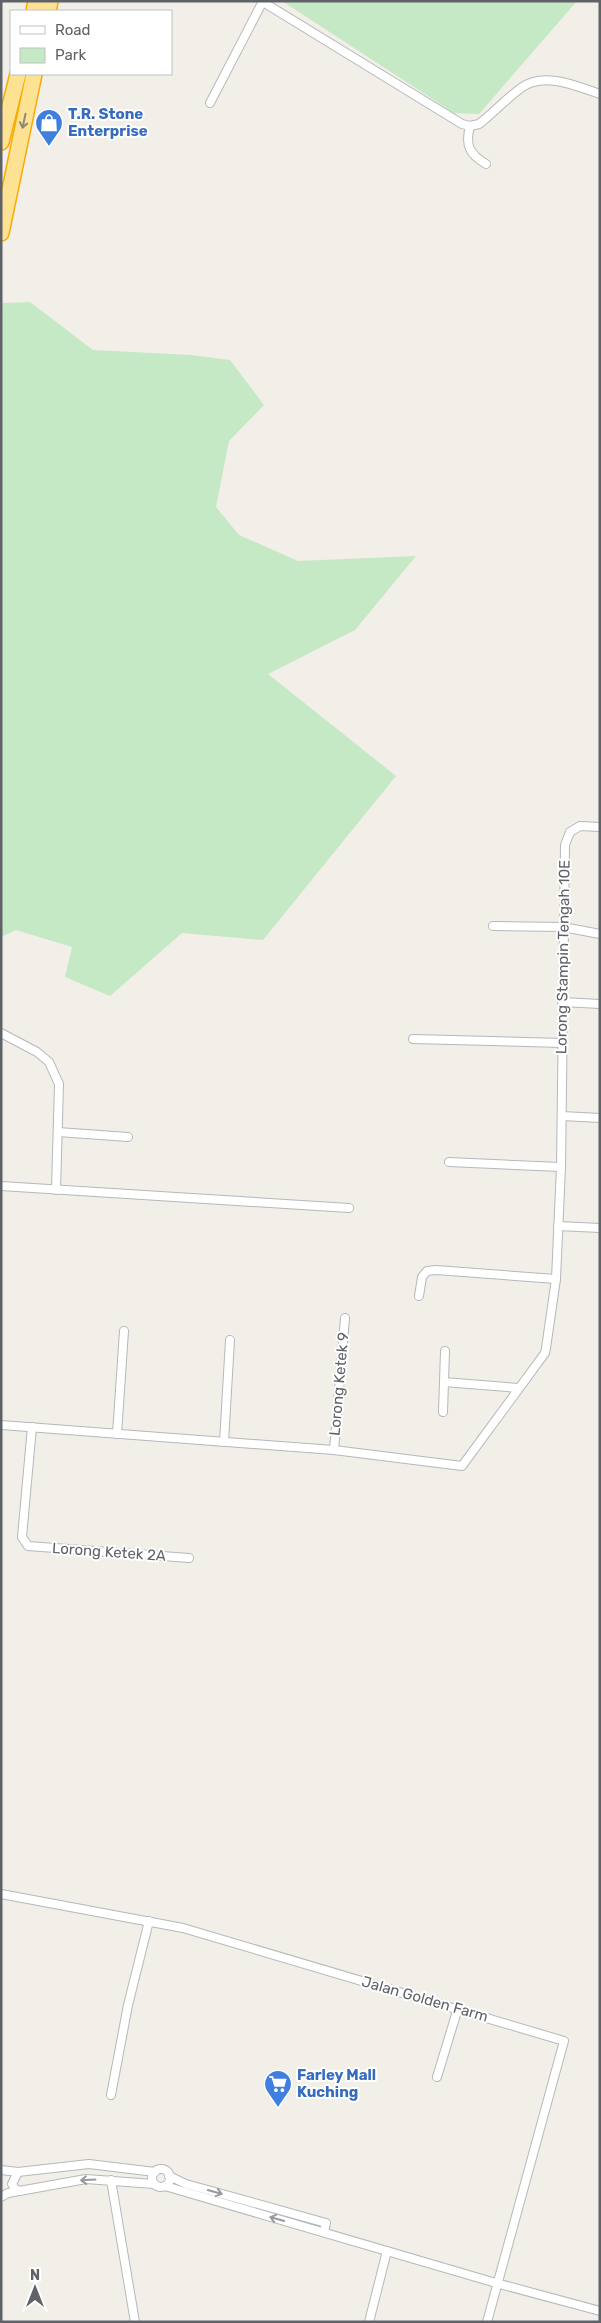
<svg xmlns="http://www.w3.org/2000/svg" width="601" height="2323" viewBox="0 0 601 2323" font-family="Rubik,sans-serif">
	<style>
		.green { fill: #c5e8c5 }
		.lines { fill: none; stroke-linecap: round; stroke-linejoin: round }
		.street-casing { stroke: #b5b8bc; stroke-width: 10 }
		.highway-casing { stroke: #f9ab00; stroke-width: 18 }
		.street { stroke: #fff; stroke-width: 8 }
		.highway { stroke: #fde293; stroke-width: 15 }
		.oneway { stroke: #8e8975 }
		.oneway2 { stroke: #979a9d }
		.labels { text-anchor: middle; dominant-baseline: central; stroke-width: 4; stroke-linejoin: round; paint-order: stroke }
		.shop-label { font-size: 15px; font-weight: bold; fill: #366cbe; stroke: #fff; text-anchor: start }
		.street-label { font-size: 15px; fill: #5f6368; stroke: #fff }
	</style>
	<rect width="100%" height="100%" fill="#f1efe8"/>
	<!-- green -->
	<g class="green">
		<polygon points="282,1 577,1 479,114 454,113"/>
		<polygon points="30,302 93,350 191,355 230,360 264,405 229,441 216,507 239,535 298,561 416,556 355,630 268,674 396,776 263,940 182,933 110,996 65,977 72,947 16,930 1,937 1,312 3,303"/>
	</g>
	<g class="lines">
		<defs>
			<g id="street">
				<path d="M263,2L462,124L470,126L479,124C493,113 506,99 521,88C543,71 577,86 600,94"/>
				<polyline points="210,103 263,1"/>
				<path d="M470,126C465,145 469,154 486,164"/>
				<polyline points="493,926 563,927 600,934"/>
				<polyline points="562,1002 600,1004"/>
				<polyline points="1,1033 37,1052 49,1062 59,1084 56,1190"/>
				<polyline points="413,1039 562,1043"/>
				<polyline points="562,1116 600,1118"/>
				<polyline points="58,1132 128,1137"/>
				<polyline points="449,1162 561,1167"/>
				<polyline points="1,1186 349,1208"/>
				<polyline points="558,1226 600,1228"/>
				<polyline points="419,1296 422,1277 427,1271 436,1270 556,1279"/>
				<polyline points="445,1351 444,1382 518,1388"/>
				<polyline points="443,1412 444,1382"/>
				<polyline points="1,1425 334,1450 462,1466 545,1353 546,1348 556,1279 561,1167 565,845 570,832 580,826 600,827"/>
				<polyline points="32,1427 22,1537 28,1546 189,1558"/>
				<polyline points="117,1434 124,1331"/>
				<polyline points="224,1442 230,1340"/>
				<polyline points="334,1450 345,1318"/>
				<polyline points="1,1894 183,1928 564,2041 487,2322"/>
				<polyline points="437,2077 458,2008"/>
				<polyline points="111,2095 128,2005 149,1921"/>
				<circle cx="161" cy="2178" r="9"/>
				<polyline points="1,2170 18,2172 89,2164 155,2172"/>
				<polyline points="18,2172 12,2184 15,2189 20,2191"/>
				<polyline points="169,2176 186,2184 326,2223 324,2232"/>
				<polyline points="111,2180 135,2322"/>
				<polyline points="165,2186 496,2283 600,2311"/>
				<polyline points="1,2197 8,2193 86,2179 154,2184"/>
				<polyline points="369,2322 387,2251"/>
			</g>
			<g id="highway">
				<polyline points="34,11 36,1"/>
				<polyline points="48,11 50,1"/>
				<polyline points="1,142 18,74"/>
				<polyline points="1,233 34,74"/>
			</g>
		</defs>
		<!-- street casing -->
		<use href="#street" class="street-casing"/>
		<!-- highway casing -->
		<use href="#highway" class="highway-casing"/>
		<!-- street -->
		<use href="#street" class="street"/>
		<!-- highway -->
		<use href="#highway" class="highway"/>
	</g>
	<!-- one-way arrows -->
	<defs><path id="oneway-shaft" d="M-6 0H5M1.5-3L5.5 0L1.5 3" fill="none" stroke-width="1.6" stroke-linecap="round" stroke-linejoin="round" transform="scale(1.25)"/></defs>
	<use class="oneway" href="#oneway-shaft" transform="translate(24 121) rotate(102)"/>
	<g class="oneway2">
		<use href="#oneway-shaft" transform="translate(88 2180) rotate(177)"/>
		<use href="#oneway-shaft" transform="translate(215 2192) rotate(16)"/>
		<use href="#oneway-shaft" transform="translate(277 2219) rotate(-164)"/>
	</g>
	<!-- icons -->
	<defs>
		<symbol id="shop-pin" viewBox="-11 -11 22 30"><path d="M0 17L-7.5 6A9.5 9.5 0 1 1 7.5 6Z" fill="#3f7fe0" stroke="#fff"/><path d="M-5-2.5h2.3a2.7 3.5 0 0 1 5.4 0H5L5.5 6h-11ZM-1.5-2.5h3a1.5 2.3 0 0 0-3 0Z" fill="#fff"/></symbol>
		<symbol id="supermarket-pin" viewBox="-11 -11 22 30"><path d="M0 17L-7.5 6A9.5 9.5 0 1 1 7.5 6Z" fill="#3f7fe0" stroke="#fff"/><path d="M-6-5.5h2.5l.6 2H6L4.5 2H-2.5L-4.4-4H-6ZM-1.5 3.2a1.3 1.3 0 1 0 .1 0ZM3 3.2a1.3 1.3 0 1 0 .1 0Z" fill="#fff"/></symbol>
	</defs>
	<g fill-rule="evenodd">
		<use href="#shop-pin" x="33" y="107" width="32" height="43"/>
		<use href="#supermarket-pin" x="262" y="2068" width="32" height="43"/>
	</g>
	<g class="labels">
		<!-- shop labels -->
		<g class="shop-label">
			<text x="68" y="114">T.R. Stone<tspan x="68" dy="17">Enterprise</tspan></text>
			<text x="297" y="2075">Farley Mall<tspan x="297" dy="17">Kuching</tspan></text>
		</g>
		<!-- street labels -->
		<g class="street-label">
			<text transform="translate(563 957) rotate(-89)">Lorong Stampin Tengah 10E</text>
			<text transform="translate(339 1384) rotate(-85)">Lorong Ketek 9</text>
			<text transform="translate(109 1552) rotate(4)">Lorong Ketek 2A</text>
			<text transform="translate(425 1999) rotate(16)">Jalan Golden Farm</text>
		</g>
	</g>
	<!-- border -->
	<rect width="601" height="2323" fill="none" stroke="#5f6368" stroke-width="5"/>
	<!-- legend -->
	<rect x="10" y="10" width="162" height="65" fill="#ffffff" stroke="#bfc1c3"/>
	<rect x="20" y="26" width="25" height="8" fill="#ffffff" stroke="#bfc1c3"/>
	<text x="55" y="35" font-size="15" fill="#5f6368">Road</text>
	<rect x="20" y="48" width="25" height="15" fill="#c5e8c5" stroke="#bfc1c3"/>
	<text x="55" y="60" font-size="15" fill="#5f6368">Park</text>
	<!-- north arrow -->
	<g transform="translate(35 2288)" stroke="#ffffff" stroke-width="4" paint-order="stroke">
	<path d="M0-4L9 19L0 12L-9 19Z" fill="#5f6368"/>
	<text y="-8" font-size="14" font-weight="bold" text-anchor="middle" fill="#5f6368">N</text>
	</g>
</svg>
